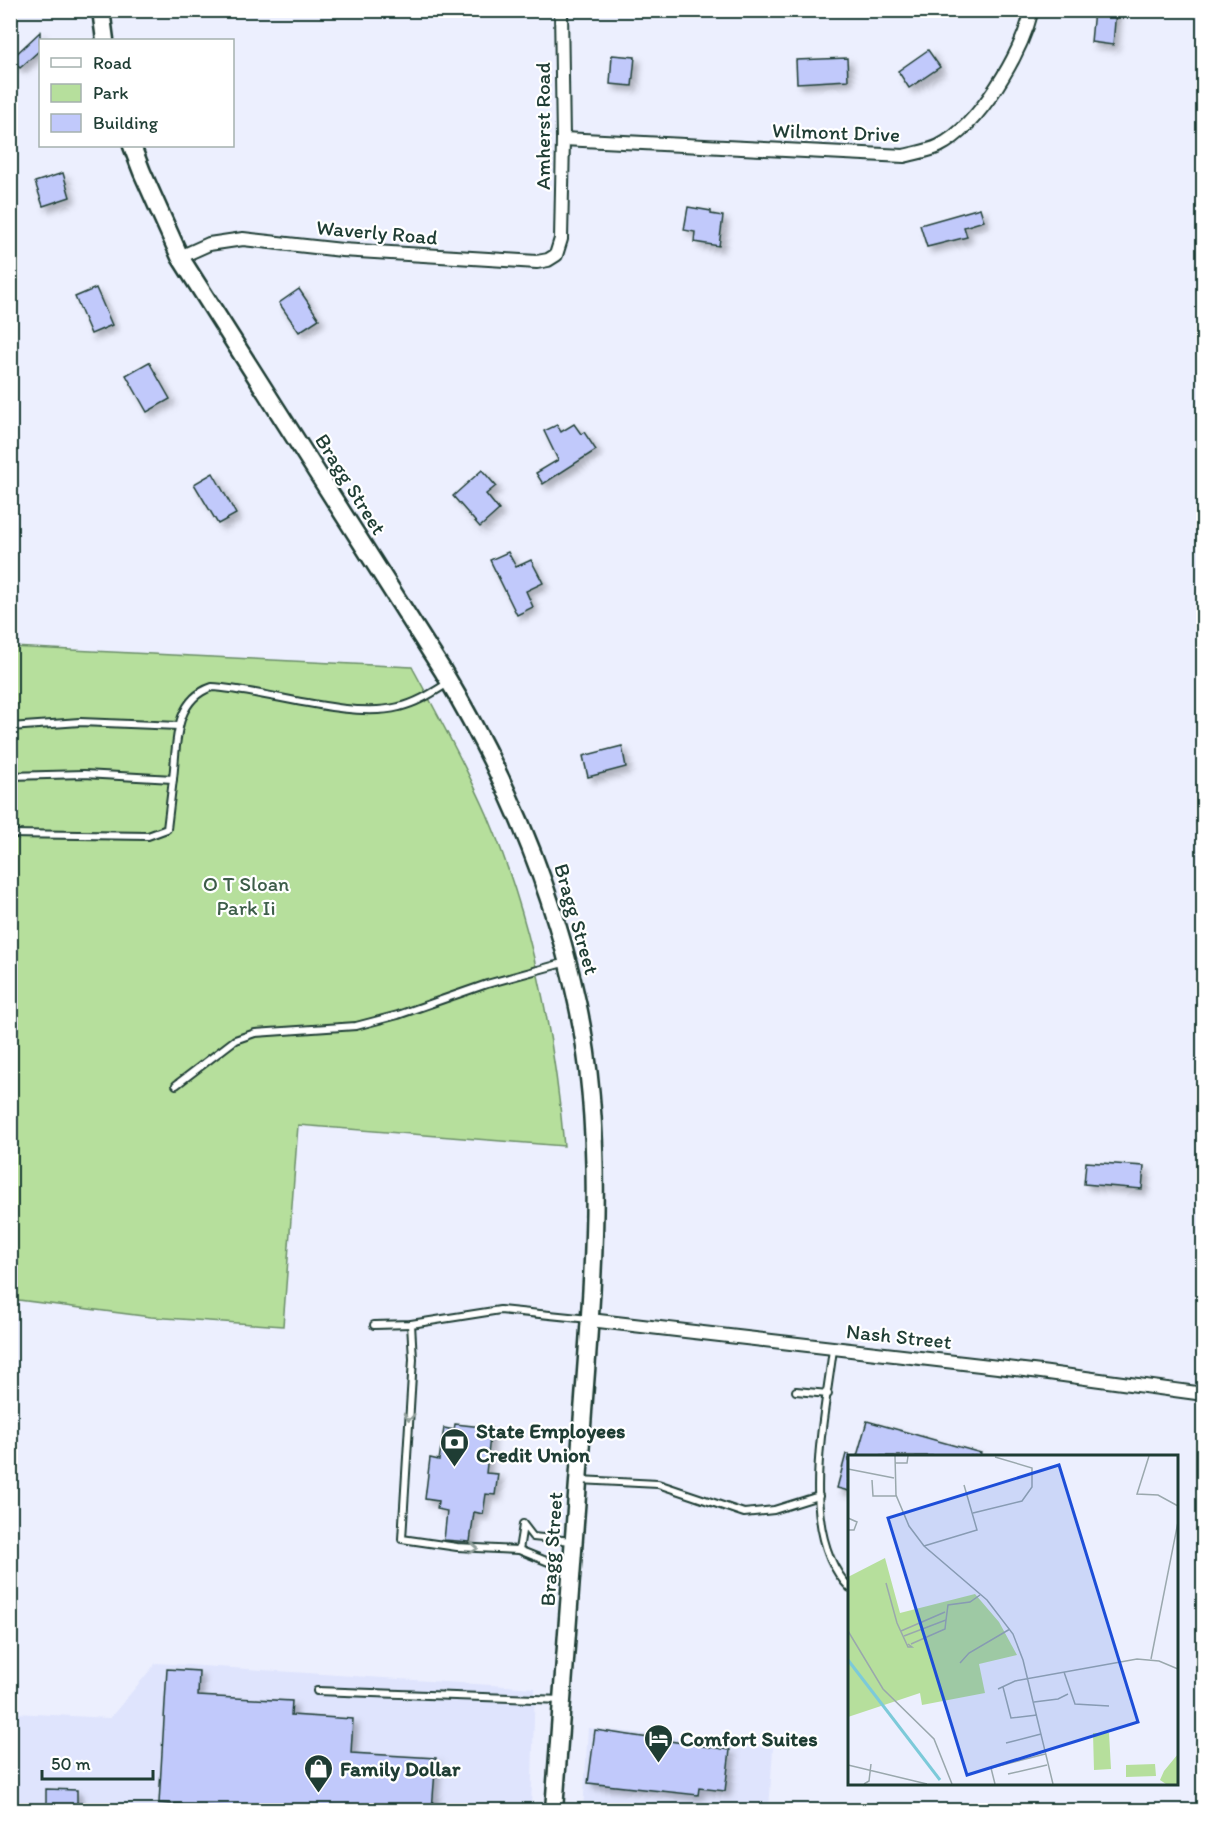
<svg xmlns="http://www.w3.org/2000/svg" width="1214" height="1821" viewBox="0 0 1214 1821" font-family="Itim,sans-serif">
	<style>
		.built { fill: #dfe4fd }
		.green { fill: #b6df9c; stroke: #6a8e68; stroke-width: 1.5 }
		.building { fill: #c1c9fb; stroke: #1f3d34; stroke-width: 1.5; filter: url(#shadow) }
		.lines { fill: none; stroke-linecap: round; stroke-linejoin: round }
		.lane-casing { stroke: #1f3d34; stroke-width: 10 }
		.street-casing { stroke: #1f3d34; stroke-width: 16 }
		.secondary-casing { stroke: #1f3d34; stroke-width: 21 }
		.lane { stroke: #fff; stroke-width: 6 }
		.street { stroke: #fff; stroke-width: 12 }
		.secondary { stroke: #fff; stroke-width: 16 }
		.oneway { stroke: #8f9e9a }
		.labels { text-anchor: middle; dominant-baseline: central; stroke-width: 4.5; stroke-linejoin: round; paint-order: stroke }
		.street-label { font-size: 21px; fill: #1f3d34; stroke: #fff }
		.park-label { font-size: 21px; fill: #3d5d49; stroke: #fff }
		.poi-label { font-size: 21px; font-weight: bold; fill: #1f3d34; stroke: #fff; text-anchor: start }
		.inset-river { fill: none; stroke: #7ccad9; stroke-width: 3 }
		.inset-road { fill: none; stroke: #9aa8ad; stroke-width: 1.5 }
		.view { fill: #1d4ed8; fill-opacity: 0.15; stroke: #1d4ed8; stroke-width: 3 }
		.inset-edge { fill: none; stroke: #1f3d34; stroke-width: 3 }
	</style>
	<defs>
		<filter id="shadow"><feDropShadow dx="5" dy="5" stdDeviation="3" flood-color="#0004"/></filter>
	</defs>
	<rect width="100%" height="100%" fill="#eceffe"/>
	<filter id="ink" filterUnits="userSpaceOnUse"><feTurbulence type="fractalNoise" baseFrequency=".0167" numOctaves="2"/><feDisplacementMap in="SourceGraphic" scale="12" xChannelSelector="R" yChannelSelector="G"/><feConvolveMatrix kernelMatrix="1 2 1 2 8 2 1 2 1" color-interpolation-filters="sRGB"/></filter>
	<g filter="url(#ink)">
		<!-- built -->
		<g class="built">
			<polygon points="11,1651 14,1651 15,1713 110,1718 156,1663 535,1688 531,1810 11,1810"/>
			<polygon points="588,1728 773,1748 769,1810 583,1810"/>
		</g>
		<!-- green -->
		<path class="green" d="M11,647L412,667C438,715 465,764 487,814C531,918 554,1033 564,1146L298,1125L283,1326L151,1317L11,1299Z"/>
		<!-- building -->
		<g class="building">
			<polygon points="1094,10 1116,10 1113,45 1091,42"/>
			<polygon points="40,32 40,50 20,68 11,59"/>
			<polygon points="928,50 940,67 909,88 898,71"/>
			<polygon points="612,55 635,57 632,86 610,84"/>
			<polygon points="847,58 848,80 797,83 796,60"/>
			<polygon points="63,173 70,197 43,206 35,182"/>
			<polygon points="688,207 711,211 711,214 723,216 719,246 694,242 695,232 684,230"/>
			<polygon points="980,208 984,221 964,227 967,237 927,247 920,225"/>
			<polygon points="96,288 112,325 91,334 75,297"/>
			<polygon points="299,289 319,319 299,332 279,303"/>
			<polygon points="149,362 170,399 147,412 126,375"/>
			<polygon points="574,424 581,434 584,432 596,450 543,484 536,473 558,460 544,431 557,425 561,432"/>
			<polygon points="482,470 496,486 486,494 499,510 480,527 453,496"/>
			<polygon points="213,473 236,514 218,524 194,484"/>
			<polygon points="508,552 516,567 531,560 543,583 526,591 533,607 517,615 490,560"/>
			<polygon points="622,746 626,767 588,777 583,756"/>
			<polygon points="1086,1162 1144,1166 1142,1189 1084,1184"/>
			<polygon points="867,1421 981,1453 980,1456 857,1456"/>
			<polygon points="455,1424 491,1428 486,1473 498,1474 495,1495 486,1494 483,1514 474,1512 470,1542 444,1540 447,1511 437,1509 438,1501 425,1499 430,1458 439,1460 444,1428 454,1430"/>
			<polygon points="846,1454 849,1454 849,1491 837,1488"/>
			<polygon points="167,1669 199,1671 198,1696 292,1701 291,1715 353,1719 351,1753 436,1758 432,1810 280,1810 159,1803"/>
			<polygon points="595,1730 730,1750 725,1791 699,1788 698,1795 588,1783"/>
			<polygon points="46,1789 77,1790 77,1810 46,1810"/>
		</g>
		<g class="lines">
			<defs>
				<g id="lane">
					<polyline points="10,727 80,722 179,726"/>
					<path d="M10,776L84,774L173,779C177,745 173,700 212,687C265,690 349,720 399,707C417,703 432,693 448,683"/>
					<polyline points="10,834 148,836 167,829 173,779"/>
					<polyline points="176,1085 235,1040 255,1033 356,1026 398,1015 487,984 567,962"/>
					<polyline points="411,1324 413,1359 402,1539 457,1547 519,1550 571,1571"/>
					<polyline points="374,1325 411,1324 500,1310 589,1319"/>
					<path d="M833,1349C825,1417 796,1534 850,1588"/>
					<polyline points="796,1391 828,1394"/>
					<polyline points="579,1480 658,1484 744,1513 774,1510 819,1496"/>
					<polyline points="523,1524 533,1537 572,1541"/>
					<polyline points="519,1550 523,1525"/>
					<polyline points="317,1691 562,1700"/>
				</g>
				<g id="street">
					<path d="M563,139L904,156C915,153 929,151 939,146C980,125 1021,54 1032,10"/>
					<polyline points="180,257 209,244 243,239 342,250 537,262 548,260 556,255 561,239 563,139 561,10"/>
					<polyline points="590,1320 1041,1372 1204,1394"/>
				</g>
				<g id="secondary">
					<polyline points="101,10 105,40"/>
					<path d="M132,146L142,172L180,257L443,671C505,775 552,884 577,1002C606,1136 593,1276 583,1412C574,1545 564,1678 554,1810"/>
				</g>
			</defs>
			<!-- lane casing -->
			<use href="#lane" class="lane-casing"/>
			<!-- street casing -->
			<use href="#street" class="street-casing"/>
			<!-- secondary casing -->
			<use href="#secondary" class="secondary-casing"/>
			<!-- lane -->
			<use href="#lane" class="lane"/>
			<!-- street -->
			<use href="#street" class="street"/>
			<!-- secondary -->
			<use href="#secondary" class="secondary"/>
		</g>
		<!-- one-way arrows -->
		<defs><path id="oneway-chevron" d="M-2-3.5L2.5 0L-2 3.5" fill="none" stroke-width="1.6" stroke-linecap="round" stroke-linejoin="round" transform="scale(1.5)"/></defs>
		<g class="oneway">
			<use href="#oneway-chevron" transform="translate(409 1417) rotate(93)"/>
			<use href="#oneway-chevron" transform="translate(474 1548) rotate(3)"/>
		</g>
	</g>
	<!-- icons -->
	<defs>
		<symbol id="bank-pin" viewBox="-11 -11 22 30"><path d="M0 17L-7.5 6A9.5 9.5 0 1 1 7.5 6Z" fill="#1f3d34" stroke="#fff"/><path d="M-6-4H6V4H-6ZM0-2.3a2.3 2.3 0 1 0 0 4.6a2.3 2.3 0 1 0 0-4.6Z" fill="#fff"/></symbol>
		<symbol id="hotel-pin" viewBox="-11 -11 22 30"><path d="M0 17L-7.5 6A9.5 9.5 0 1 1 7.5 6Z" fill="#1f3d34" stroke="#fff"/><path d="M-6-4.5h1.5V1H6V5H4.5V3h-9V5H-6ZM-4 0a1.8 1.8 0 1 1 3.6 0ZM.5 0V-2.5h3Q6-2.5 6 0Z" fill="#fff"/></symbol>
		<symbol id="shop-pin" viewBox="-11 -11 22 30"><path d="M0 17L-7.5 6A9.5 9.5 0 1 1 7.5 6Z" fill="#1f3d34" stroke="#fff"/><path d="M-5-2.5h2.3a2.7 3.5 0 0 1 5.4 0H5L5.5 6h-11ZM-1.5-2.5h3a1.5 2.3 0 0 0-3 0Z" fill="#fff"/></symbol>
	</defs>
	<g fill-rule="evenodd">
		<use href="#bank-pin" x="438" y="1426" width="33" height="45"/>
		<use href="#hotel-pin" x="642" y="1722" width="33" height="45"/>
		<use href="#shop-pin" x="302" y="1752" width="33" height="45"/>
	</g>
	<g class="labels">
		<!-- street labels -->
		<g class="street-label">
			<text transform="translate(542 126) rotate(-90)">Amherst Road</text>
			<text transform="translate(836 132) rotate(2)">Wilmont Drive</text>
			<text transform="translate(377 232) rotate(5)">Waverly Road</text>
			<text transform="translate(351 484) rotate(58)">Bragg Street</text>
			<text transform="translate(577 919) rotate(74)">Bragg Street</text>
			<text transform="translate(899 1336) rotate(6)">Nash Street</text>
			<text transform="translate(551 1549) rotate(-86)">Bragg Street</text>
		</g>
		<!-- park labels -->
		<g class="park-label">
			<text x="246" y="883">O T Sloan<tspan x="246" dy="24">Park Ii</tspan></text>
		</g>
		<!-- poi labels -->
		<g class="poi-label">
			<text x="476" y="1430">State Employees<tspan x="476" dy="24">Credit Union</tspan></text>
			<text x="680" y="1738">Comfort Suites</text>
			<text x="340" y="1768">Family Dollar</text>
		</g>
	</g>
	<!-- overview -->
	<g transform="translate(848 1455)">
		<rect width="330" height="330" fill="#eceffe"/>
		<path d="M37,103L52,158L127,139L151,167L169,200L131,209L137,238L74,250L72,238L0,262V122ZM245,278H261L263,314L246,315ZM330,299V329H318L312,325L316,316ZM307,309L308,321L278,322V310Z" fill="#b6df9c"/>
		<path class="inset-river" d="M0,205L92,325"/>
		<path class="inset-road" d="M47,1L48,40L61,71L76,91L139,145L165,179L175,205L205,329M301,1L289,39L310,40L330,51M47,8H59L60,1M0,14L46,23M24,25L25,41H48M125,58L174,46L184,32V13L147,2M0,63L9,67L6,75H0M76,91L129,75L116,30M38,128L49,168L60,192H64L60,189M0,176L35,234L86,284L104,329M53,176L97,157M56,181L98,165L100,150L122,147L132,140M63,189L97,174L98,165M303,204L330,67M112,208L121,198L162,174M216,217L227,249L261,251M155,232L163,263L189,260M150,234L167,226L289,204L311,206L330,214M186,247L210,244L220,239M158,288L193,279M0,310L79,329M160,319L199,310M16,329L21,326L23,309M147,329L143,313L197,299"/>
		<path class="view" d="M211,10L290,267L119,320L40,63Z"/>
		<rect width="330" height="330" class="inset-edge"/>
	</g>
	<!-- margin -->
	<rect width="1214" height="1821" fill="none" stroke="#fff" stroke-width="36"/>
	<rect x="18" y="18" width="1178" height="1785" fill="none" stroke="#1f3d34" stroke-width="2" filter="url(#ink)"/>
	<!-- legend -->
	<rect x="39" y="39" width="195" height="108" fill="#ffffff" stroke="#a5b1ae" stroke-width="1.5"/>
	<rect x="51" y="58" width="30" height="9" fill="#ffffff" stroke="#a5b1ae" stroke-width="1.5"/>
	<text x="93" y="69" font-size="18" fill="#1f3d34">Road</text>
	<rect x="51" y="84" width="30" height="18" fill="#b6df9c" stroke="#a5b1ae" stroke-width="1.5"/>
	<text x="93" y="99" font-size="18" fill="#1f3d34">Park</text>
	<rect x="51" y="114" width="30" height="18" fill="#c1c9fb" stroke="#a5b1ae" stroke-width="1.5"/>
	<text x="93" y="129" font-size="18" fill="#1f3d34">Building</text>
	<!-- scale -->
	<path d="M42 1770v9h111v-9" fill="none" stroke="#1f3d34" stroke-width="3"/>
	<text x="51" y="1770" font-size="18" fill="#1f3d34" stroke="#ffffff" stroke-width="4.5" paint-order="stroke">50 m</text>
</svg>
